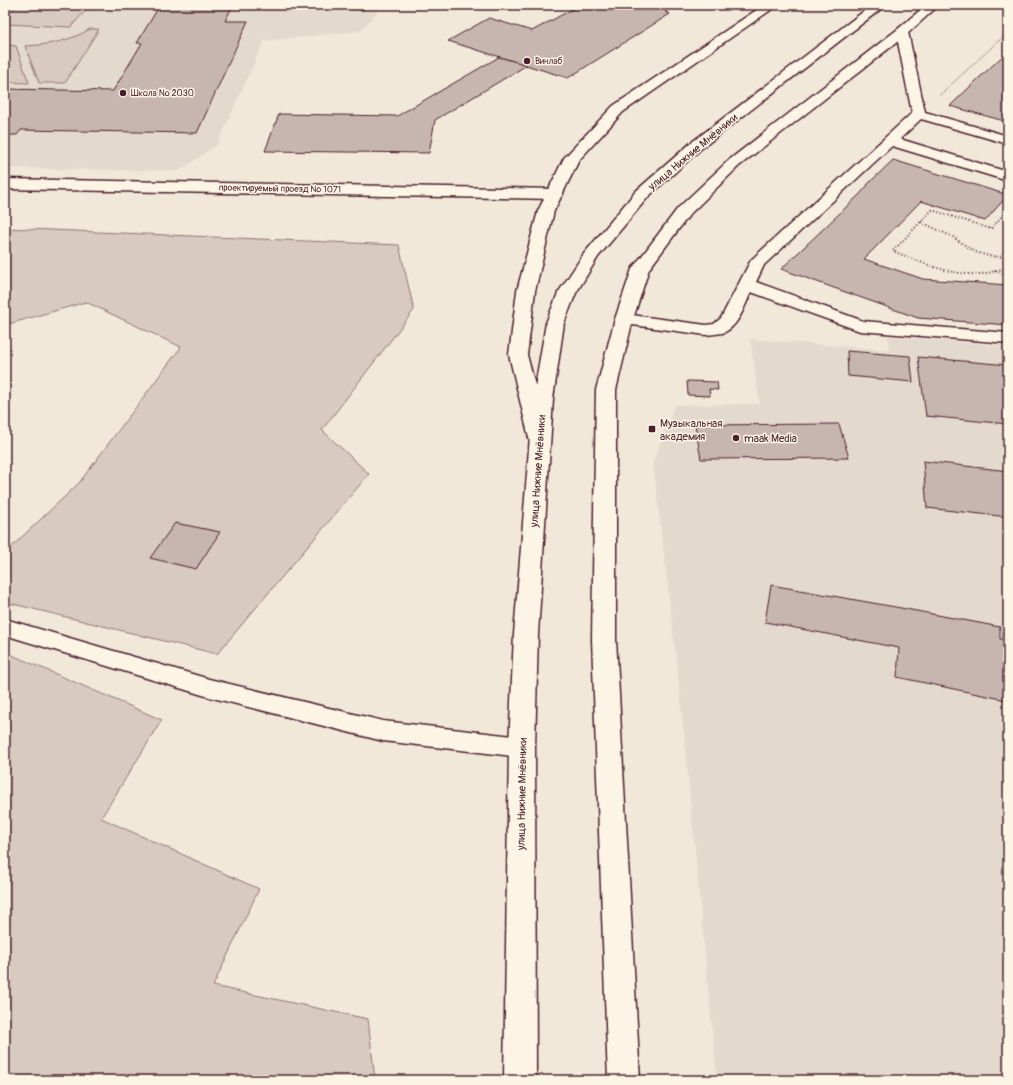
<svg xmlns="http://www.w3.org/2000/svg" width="1013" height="1085" viewBox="0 0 1013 1085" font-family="Pangolin,sans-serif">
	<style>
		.built { fill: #e4d9cd }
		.green { fill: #d8cac0; stroke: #917476 }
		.building { fill: #c7b6af; stroke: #4a1f2b }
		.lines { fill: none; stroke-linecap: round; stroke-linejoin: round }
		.service-casing { stroke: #4a1f2b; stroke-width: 3 }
		.minor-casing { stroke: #4a1f2b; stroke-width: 3 }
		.tertiary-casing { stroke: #4a1f2b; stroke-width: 3 }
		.secondary-casing { stroke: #4a1f2b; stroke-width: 3 }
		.path-far1 { stroke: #4a1f2b; stroke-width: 1.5; stroke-dasharray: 0.5 2; stroke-linecap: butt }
		.path { stroke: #4a1f2b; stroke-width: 2; stroke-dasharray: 1 2.5; stroke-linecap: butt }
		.service { fill: #fcf5e5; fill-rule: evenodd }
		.minor { fill: #fcf5e5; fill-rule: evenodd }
		.tertiary { fill: #fcf5e5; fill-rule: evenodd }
		.secondary { fill: #fcf5e5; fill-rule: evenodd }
		.poi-dot { fill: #4a1f2b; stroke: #fcf5e5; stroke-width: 1.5 }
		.labels { text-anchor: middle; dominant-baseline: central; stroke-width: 3; stroke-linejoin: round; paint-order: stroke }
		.far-poi-label { font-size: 9px; fill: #4a1f2b; stroke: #fcf5e5; text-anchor: start }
		.far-street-label { font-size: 9px; fill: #4a1f2b; stroke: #fcf5e5 }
		.street-label { font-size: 11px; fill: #4a1f2b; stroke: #fcf5e5 }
		.poi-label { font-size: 11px; fill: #4a1f2b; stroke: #fcf5e5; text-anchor: start }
	</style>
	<rect width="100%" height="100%" fill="#f1e8da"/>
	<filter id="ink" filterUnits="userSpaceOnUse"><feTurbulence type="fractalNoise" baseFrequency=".025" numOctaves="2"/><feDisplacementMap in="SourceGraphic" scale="8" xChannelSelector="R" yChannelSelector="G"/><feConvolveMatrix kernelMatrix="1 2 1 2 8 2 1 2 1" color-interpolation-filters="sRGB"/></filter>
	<g filter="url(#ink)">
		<!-- built -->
		<g class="built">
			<polygon points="5,5 384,5 360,31 264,41 217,145 179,171 5,168"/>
			<polygon points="888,336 1008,346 1008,1080 717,1080 678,673 653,462 675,405 760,404 750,339 889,350"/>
		</g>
		<!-- green -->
		<g class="green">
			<polygon points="17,5 90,5 71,27 5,24 5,17"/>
			<path d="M90,29H99L65,83H39L25,46C49,45 70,41 90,29Z"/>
			<polygon points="5,45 16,46 29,83 5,82"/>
			<polygon points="5,228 399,245 414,310 322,430 369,474 217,654 5,602 5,553 79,483 181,347 86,302 5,325"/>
			<polygon points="5,652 162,720 101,818 259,889 213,986 368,1019 375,1080 5,1080"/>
		</g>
		<!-- building -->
		<g class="building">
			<polygon points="160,5 233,5 225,21 248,21 197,133 21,130 17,135 5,135 5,89 113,91 142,43 137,43"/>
			<polygon points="354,5 366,5 362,10 351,9"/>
			<polygon points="580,5 676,5 665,12 670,14 568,78 448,41 489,18 532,31"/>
			<polygon points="1008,51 1008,122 950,106 978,79"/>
			<polygon points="499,57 527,65 435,120 429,153 265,151 279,114 397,116"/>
			<polygon points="893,160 1008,195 985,221 921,201 864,259 923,279 1008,285 1008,325 918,318 781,269 859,195 868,185 867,185"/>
			<polygon points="847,351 910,356 913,382 848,376"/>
			<polygon points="918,357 1008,365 1008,424 926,416"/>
			<polygon points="687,381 717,382 718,390 709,389 710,396 688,395"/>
			<polygon points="839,424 849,458 701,459 695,425"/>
			<polygon points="923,461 1008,471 1008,517 927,508"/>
			<polygon points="175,523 220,532 196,569 150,558"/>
			<polygon points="771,585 901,608 1000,627 1000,639 1008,641 1008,692 1007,692 1006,700 897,677 899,648 765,622"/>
		</g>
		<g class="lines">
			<defs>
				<g id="service">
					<path d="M902,28L906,29L908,32L925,112L1008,136V144L921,119L900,139L1008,172V181L892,146L764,265L756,282L863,321L1008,333V343L860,331L751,292C745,305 739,325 725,332C720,334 712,334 706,335L618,323L615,319L618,315L624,314L706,325L714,324L721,318L751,260L912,113L896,32L898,29Z"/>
					<polygon points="5,619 209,679 383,721 522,737 531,740 534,747 531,754 522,757 383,741 209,697 5,635"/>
				</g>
				<polygon id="minor" points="5,179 555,189 561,191 563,194 561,197 555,199 5,189"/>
				<polygon id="tertiary" points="764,5 778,5 623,112 579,160 554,211 535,291 527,355 549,438 546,443 539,444 532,443 529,438 509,355 517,291 538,211 564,158 613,106"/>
				<g id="secondary">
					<polygon points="872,5 886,5 702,148 648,197 598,257 576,293 564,323 553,399 538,634 535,747 536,1080 504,1080 509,747 514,634 533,399 546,323 558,293 583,255 636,191 692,142"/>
					<polygon points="926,5 939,5 906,35 739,166 690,214 649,269 633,319 616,390 616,639 640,1080 608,1080 592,639 596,390 615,319 632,269 678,208 729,160 898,29"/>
				</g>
			</defs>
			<!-- service casing -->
			<use href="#service" class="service-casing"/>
			<!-- minor casing -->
			<use href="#minor" class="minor-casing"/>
			<!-- tertiary casing -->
			<use href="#tertiary" class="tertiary-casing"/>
			<!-- secondary casing -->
			<use href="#secondary" class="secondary-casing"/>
			<!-- path-far1 -->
			<g class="path-far1">
				<polyline points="958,5 966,7 968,5"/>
				<polyline points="940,95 1008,32"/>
			</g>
			<!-- path -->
			<g class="path">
				<path d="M1008,209L991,229L932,210L893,251C920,262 951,276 981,274C990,273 999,270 1008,267"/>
				<polyline points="921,222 953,237 975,252 989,256 1008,257"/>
				<polyline points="995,271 1008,276"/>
			</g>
			<!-- service -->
			<use href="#service" class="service"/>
			<!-- minor -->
			<use href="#minor" class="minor"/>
			<!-- tertiary -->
			<use href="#tertiary" class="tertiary"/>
			<!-- secondary -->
			<use href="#secondary" class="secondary"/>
		</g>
	</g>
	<!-- markers -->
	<g class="poi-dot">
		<circle cx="527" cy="61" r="4"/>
		<circle cx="123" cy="93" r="4"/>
		<rect x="648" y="425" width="8" height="8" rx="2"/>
		<circle cx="736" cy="438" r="4"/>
	</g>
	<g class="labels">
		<!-- far-poi labels -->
		<g class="far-poi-label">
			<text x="535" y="61">Винлаб</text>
			<text x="131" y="93">Школа № 2030</text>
		</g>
		<!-- far-street labels -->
		<g class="far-street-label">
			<text transform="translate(280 189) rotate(1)">проектируемый проезд № 1071</text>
		</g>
		<!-- street labels -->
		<g class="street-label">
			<text transform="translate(693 152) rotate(-40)">улица Нижние Мнёвники</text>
			<text transform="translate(538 471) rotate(-86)">улица Нижние Мнёвники</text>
			<text transform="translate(522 794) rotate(-89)">улица Нижние Мнёвники</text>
		</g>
		<!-- poi labels -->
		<g class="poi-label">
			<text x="660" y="423">Музыкальная<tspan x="660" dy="13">академия</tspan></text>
			<text x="744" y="438">maak Media</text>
		</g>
	</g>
	<!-- margin -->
	<rect width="1013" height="1085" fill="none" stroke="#fcf5e5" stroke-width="20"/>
	<rect x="10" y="10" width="993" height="1065" fill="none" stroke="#4a1f2b" stroke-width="1.5" filter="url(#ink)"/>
</svg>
